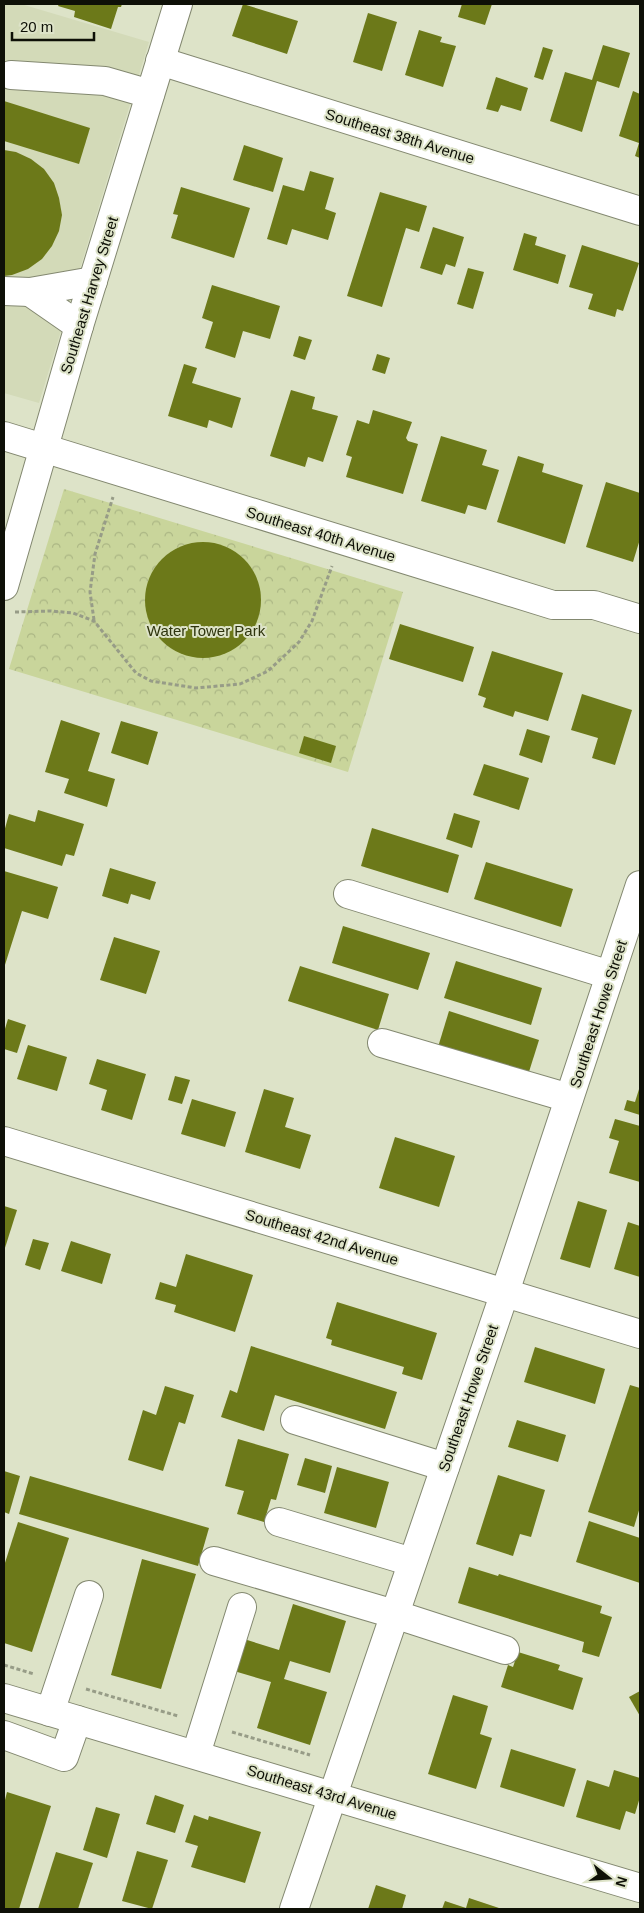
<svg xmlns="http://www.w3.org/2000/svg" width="644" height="1913" viewBox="0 0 644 1913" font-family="Helvetica,sans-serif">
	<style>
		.built { fill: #d3dab8 }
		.forest { fill: url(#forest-crowns) }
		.building { fill: #6c7919 }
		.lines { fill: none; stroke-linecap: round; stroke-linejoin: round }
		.minor-casing { stroke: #838870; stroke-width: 30 }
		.path { stroke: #979c87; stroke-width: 3; stroke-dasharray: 4 2.5; stroke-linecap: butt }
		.minor { stroke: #fff; stroke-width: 28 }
		.labels { text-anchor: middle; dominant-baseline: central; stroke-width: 4; stroke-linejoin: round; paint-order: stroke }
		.street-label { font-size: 15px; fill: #0e1007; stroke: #dde3c8 }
		.park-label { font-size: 15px; fill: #2e340d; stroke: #dde3c8 }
	</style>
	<defs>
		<pattern id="forest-crowns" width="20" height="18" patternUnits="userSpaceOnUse" patternTransform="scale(1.25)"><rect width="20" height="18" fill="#c9d59b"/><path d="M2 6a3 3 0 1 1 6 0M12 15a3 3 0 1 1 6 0" fill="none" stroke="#abb684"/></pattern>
	</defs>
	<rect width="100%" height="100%" fill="#dde3c8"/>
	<!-- built -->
	<polygon class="built" points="4,4 21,4 149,42 39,403 4,393"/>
	<!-- forest -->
	<polygon class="forest" points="64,489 403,592 348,772 9,669"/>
	<!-- building -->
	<g class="building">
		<polygon points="59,4 122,4 121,7 118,7 111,29 74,17 75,11 58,6"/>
		<polygon points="243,4 298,21 287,54 232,36"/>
		<polygon points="462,4 492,4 485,25 458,17"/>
		<polygon points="368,13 397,22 382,71 353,62"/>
		<polygon points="419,30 442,37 440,42 456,46 443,87 405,75"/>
		<polygon points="603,45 630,53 619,88 597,81 582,132 550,121 565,72 592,80"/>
		<polygon points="543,47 553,50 543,80 534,77"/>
		<polygon points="496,77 528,88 521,111 501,105 498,112 486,109"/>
		<polygon points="633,91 640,94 640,158 635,156 639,143 619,136"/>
		<polygon points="4,101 90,128 79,164 4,141"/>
		<polygon points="244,145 283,158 273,192 233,180"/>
		<polygon points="4,150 16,152 31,159 44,169 54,183 59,198 62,215 59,231 52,246 42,259 28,269 12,275 4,276"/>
		<polygon points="310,171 334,178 325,209 336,213 328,240 292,229 287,245 267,239 283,185 304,191"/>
		<polygon points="181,187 250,208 234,258 171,238 178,215 173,214"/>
		<polygon points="380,192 427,206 419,232 406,228 382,307 347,296"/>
		<polygon points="433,227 464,237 455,267 446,264 442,275 420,268"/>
		<polygon points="524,233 537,237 535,245 566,255 558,284 513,270"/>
		<polygon points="582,245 639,263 623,311 617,309 615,317 588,309 593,294 569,287"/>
		<polygon points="468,268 484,272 473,309 457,304"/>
		<polygon points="212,285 280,306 270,339 243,331 235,358 205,348 213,322 202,318"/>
		<polygon points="299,336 312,340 305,360 293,356"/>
		<polygon points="377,354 390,358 385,374 372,370"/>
		<polygon points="184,364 197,368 192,383 241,398 232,428 209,420 207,428 168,416"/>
		<polygon points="291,390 315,397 312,409 338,416 323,462 308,457 305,467 270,456"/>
		<polygon points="373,410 412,422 406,438 408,441 418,444 403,494 346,477 352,457 346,455 357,420 369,424"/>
		<polygon points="441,436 487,450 482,465 499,470 486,510 468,505 465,514 421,501"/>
		<polygon points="518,456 544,464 542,472 583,485 565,544 497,522"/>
		<polygon points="606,482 640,493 640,539 633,562 586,547"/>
		<circle cx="203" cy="600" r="58"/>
		<polygon points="400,624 474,647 463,682 389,659"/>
		<polygon points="492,651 563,673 548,721 515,711 513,717 483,707 486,698 478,695"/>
		<polygon points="582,694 632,710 615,765 592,758 598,738 571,730"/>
		<polygon points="61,720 100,733 88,771 115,779 107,807 64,793 69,779 45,772"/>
		<polygon points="121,721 158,732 148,765 111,753"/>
		<polygon points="527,729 550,736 542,763 519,755"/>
		<polygon points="304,736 336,746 331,763 299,753"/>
		<polygon points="484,764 529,778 519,810 473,795"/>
		<polygon points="38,810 84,824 74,856 66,854 62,866 4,848 4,832 9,814 35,822"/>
		<polygon points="454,813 480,821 472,848 446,839"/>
		<polygon points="372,828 459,855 448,893 361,866"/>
		<polygon points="486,862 573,889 561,927 474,899"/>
		<polygon points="110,868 156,882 150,900 131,894 128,904 102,896"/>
		<polygon points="4,871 58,887 48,919 22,911 4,968"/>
		<polygon points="343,926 430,953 418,990 332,963"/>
		<polygon points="114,937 160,951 146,994 100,980"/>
		<polygon points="456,961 542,988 531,1025 444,998"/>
		<polygon points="300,966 389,994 378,1030 288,1001"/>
		<polygon points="449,1011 539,1040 528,1075 438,1047"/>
		<polygon points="8,1019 26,1025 17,1053 4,1049 4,1032"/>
		<polygon points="28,1045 67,1057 57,1091 17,1079"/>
		<polygon points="97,1059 146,1074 132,1120 101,1110 107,1090 89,1084"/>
		<polygon points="175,1076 190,1080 182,1104 168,1100"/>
		<polygon points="640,1086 640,1115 624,1110 627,1100 635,1102"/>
		<polygon points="264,1089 294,1098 285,1127 311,1135 300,1169 245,1152"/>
		<polygon points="192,1099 236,1112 225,1147 181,1134"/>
		<polygon points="615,1119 640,1126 640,1182 609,1173 619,1141 609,1138"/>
		<polygon points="395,1137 455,1156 439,1207 379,1188"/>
		<polygon points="578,1201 607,1210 590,1268 560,1259"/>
		<polygon points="4,1206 17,1210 4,1251"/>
		<polygon points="628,1222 640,1226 640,1277 614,1269"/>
		<polygon points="33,1239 49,1243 40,1270 25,1265"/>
		<polygon points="71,1241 111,1254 102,1284 61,1271"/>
		<polygon points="186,1254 253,1275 235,1332 174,1312 176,1305 155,1299 160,1282 176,1287"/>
		<polygon points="337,1302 437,1333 422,1380 402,1374 404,1367 331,1345 332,1340 326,1338"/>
		<polygon points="251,1346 397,1392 385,1429 275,1395 264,1431 221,1417 230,1390 237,1393"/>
		<polygon points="535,1347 605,1369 595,1404 524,1382"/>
		<polygon points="630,1385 640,1388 640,1507 634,1527 588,1512"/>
		<polygon points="165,1386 194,1395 185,1424 179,1422 163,1471 128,1460 143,1410 156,1415"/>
		<polygon points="517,1420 566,1435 558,1462 508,1447"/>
		<polygon points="238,1439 289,1454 276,1500 271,1499 264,1522 237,1514 244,1491 225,1486"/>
		<polygon points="305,1458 332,1466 325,1493 297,1485"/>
		<polygon points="337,1467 389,1482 376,1528 324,1513"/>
		<polygon points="4,1471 20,1476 9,1514 4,1512"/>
		<polygon points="498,1475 545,1490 531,1537 520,1534 513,1556 476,1544"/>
		<polygon points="30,1476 209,1528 198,1566 19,1514"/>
		<polygon points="589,1521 640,1538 640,1583 576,1562"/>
		<polygon points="18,1522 69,1538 32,1652 4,1643 4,1566"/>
		<polygon points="142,1559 196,1574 161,1689 111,1675"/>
		<polygon points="469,1567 498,1576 499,1574 602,1606 600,1613 612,1617 599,1657 582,1652 584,1642 458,1603"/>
		<polygon points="293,1604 346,1621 330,1673 290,1661 284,1679 327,1692 310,1745 257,1728 271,1682 234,1671 244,1639 279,1650"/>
		<polygon points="518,1652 560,1665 558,1670 583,1678 573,1710 501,1687 508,1665 513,1667"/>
		<polygon points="640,1691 640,1716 629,1697"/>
		<polygon points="453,1695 488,1706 480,1734 492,1738 476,1789 428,1774"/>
		<polygon points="511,1749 576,1769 564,1807 500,1787"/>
		<polygon points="614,1770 640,1778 640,1797 635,1814 626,1811 620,1830 576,1817 587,1780 609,1787"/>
		<polygon points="7,1792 51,1806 19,1909 4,1909 4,1804"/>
		<polygon points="155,1795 184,1805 175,1833 146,1824"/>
		<polygon points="96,1807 120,1814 107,1858 83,1850"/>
		<polygon points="194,1815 208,1820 209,1816 261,1832 245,1883 191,1867 198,1846 185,1842"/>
		<polygon points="137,1851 168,1860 152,1909 122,1901"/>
		<polygon points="56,1852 93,1863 78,1909 38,1909"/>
		<polygon points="376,1885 406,1895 402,1909 368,1909"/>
		<polygon points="469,1898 502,1909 442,1909 445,1901 466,1908"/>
	</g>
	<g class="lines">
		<defs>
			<g id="minor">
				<polyline points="160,61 640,211"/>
				<polyline points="11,75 105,81 150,94"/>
				<polyline points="4,291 30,292"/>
				<polyline points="79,326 30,292 93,281"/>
				<polyline points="4,436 553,605 594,605 640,619"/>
				<polyline points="4,586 79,326 178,4"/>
				<polyline points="348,894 610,975"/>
				<polyline points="382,1043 569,1098"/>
				<polyline points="4,1141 640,1334"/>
				<polyline points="295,1420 445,1467"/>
				<polyline points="279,1522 412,1562"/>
				<polyline points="214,1561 394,1614 505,1650"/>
				<polyline points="4,1698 640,1888"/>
				<polyline points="50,1712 89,1595"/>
				<polyline points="4,1735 64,1757 77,1720"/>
				<polyline points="196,1754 242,1607"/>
				<polyline points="294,1909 505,1292 640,885"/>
			</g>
		</defs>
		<!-- minor casing -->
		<use href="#minor" class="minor-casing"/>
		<!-- path -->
		<g class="path">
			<polyline points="15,612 51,611 73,613 94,621 136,673 151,681 196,688 240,684 268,671 299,642 312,621 332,566"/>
			<polyline points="94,620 90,592 95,554 113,497"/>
			<polyline points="4,1665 34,1674"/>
			<polyline points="86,1689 178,1716"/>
			<polyline points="232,1732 310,1755"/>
		</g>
		<!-- minor -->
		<use href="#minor" class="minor"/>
	</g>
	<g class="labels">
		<!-- street labels -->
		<g class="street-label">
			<text transform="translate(400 136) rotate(17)">Southeast 38th Avenue</text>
			<text transform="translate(89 295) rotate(-73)">Southeast Harvey Street</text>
			<text transform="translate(321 534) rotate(17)">Southeast 40th Avenue</text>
			<text transform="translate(598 1014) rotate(-72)">Southeast Howe Street</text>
			<text transform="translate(322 1237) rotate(17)">Southeast 42nd Avenue</text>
			<text transform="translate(468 1398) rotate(-71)">Southeast Howe Street</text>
			<text transform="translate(322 1792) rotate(17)">Southeast 43rd Avenue</text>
		</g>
		<!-- park labels -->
		<g class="park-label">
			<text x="206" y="630">Water Tower Park</text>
		</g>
	</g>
	<!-- border -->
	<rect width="644" height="1913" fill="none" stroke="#0e1007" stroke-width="10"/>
	<!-- north arrow -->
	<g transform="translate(609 1878) rotate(107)" stroke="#dde3c8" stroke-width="4" paint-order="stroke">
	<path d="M0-4L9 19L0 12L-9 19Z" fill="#0e1007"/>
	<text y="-8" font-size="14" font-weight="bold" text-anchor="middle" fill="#0e1007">N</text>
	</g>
	<!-- scale -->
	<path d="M12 32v8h82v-8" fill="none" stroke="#0e1007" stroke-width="2.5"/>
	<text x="20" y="32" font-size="15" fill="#0e1007" stroke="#dde3c8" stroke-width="4" paint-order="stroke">20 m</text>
</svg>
